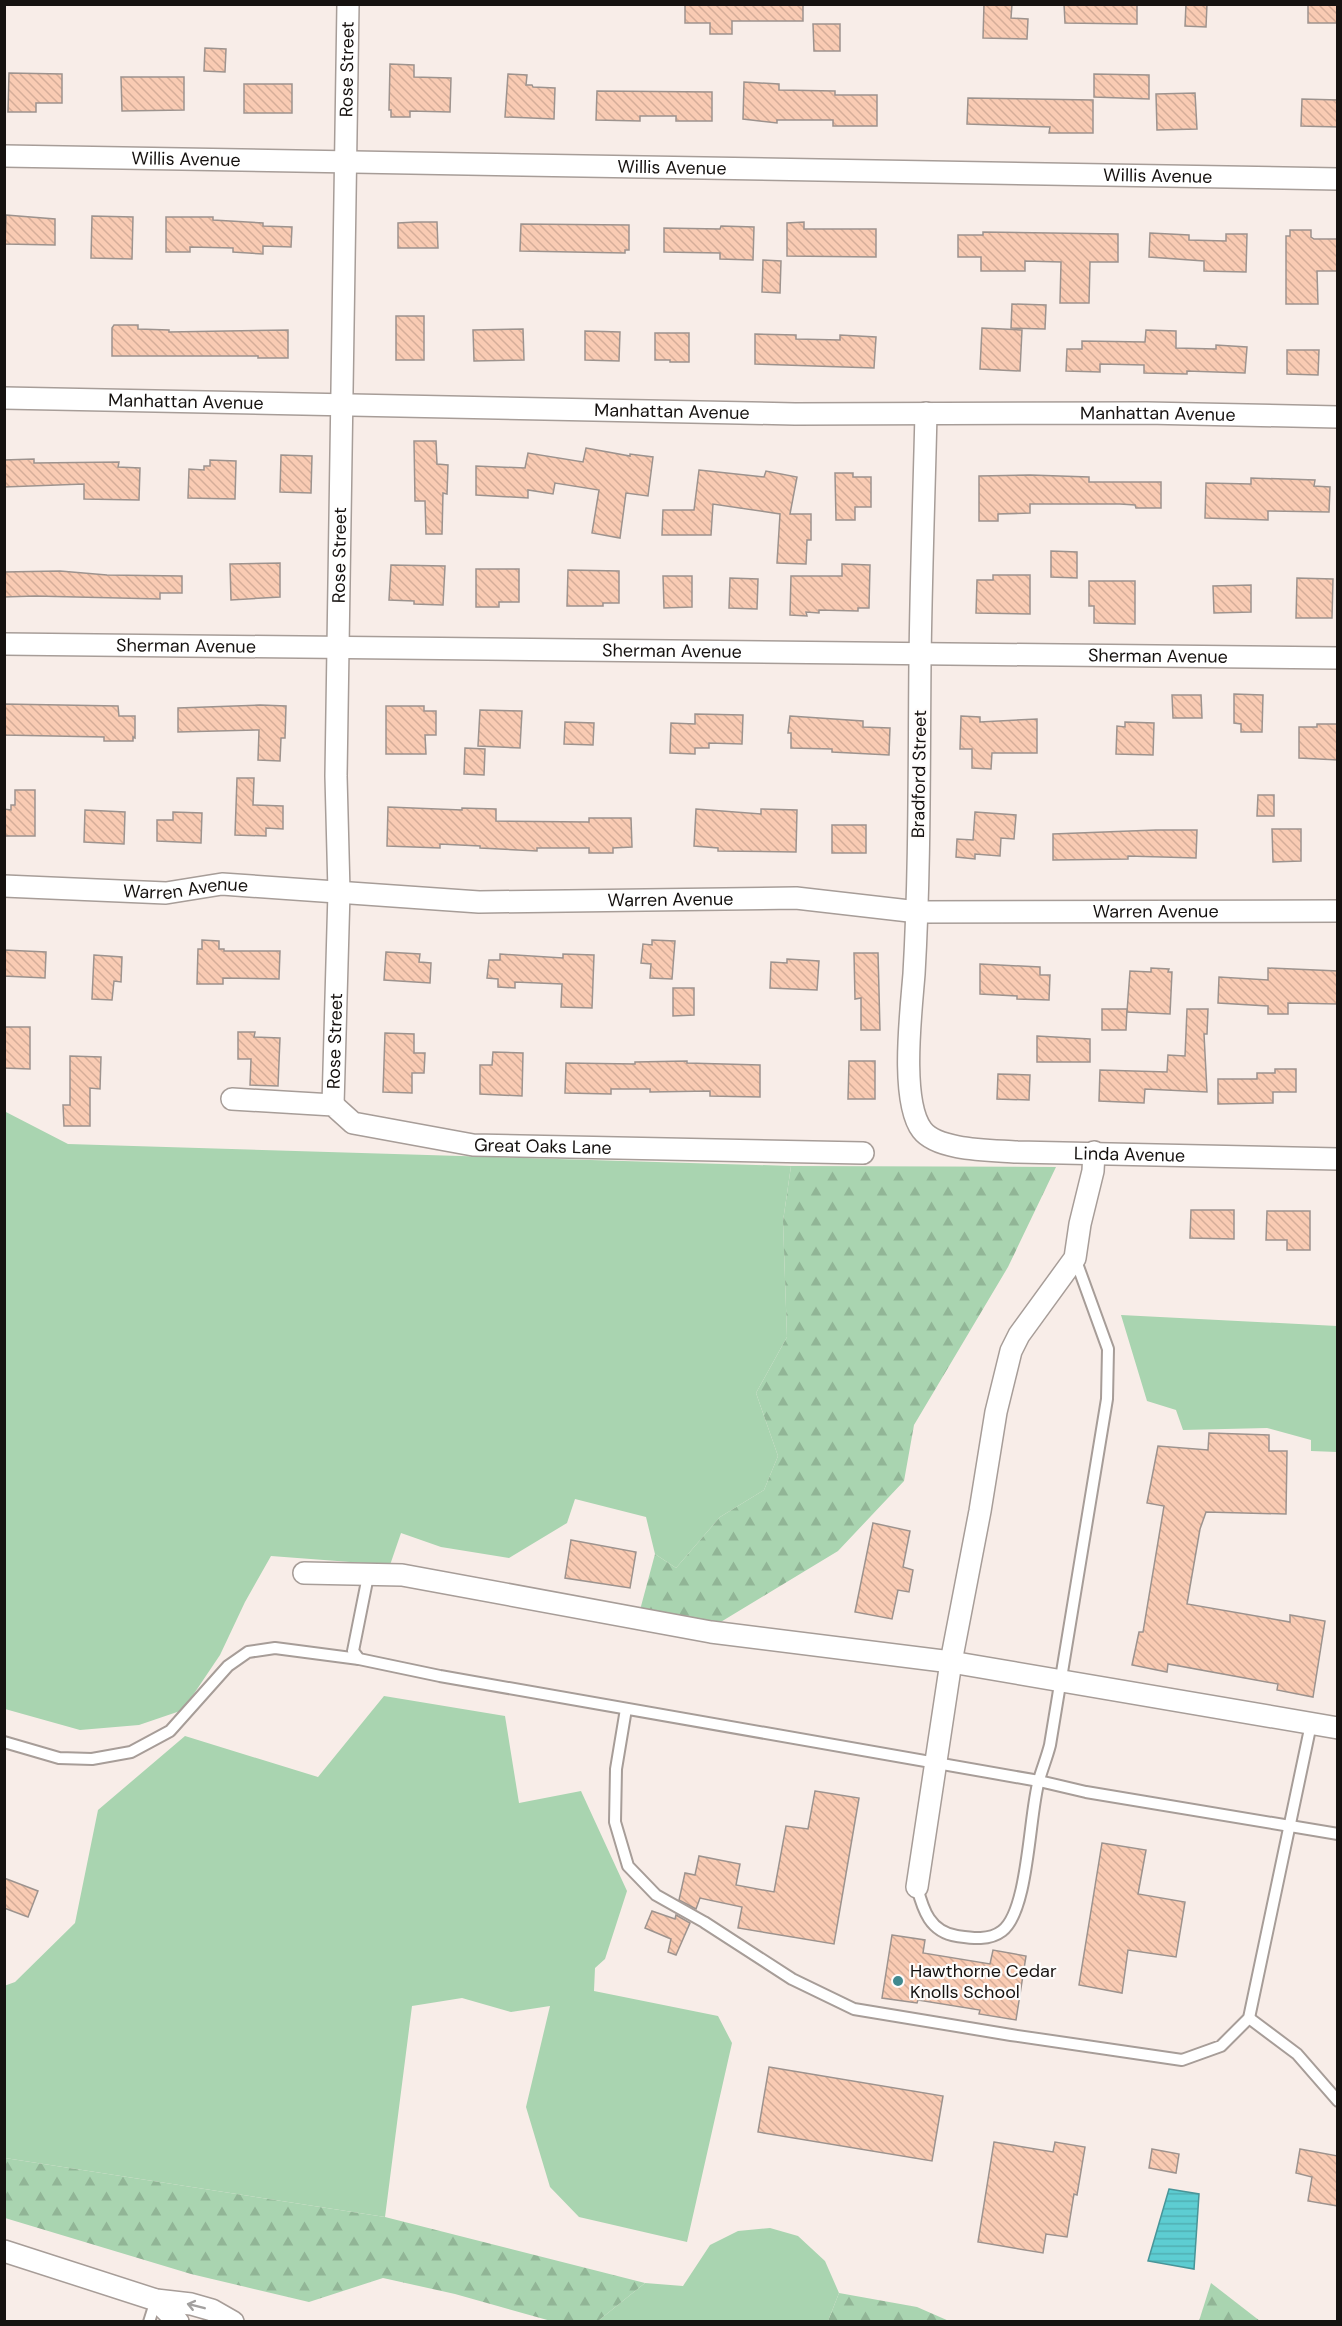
<svg xmlns="http://www.w3.org/2000/svg" width="1342" height="2326" viewBox="0 0 1342 2326" font-family="'DM Sans',sans-serif">
	<style>
		.grass { fill: #a9d4b0 }
		.forest { fill: url(#forest-firs) }
		.water { fill: url(#water-rules); stroke: #489598; stroke-width: 1.5 }
		.building { fill: url(#building-back-hatch); stroke: #9d938e; stroke-width: 1.5 }
		.lines { fill: none; stroke-linecap: round; stroke-linejoin: round }
		.service-casing { stroke: #a79d98; stroke-width: 14 }
		.minor-casing { stroke: #a79d98; stroke-width: 24 }
		.service { stroke: #fff; stroke-width: 10 }
		.minor { stroke: #fff; stroke-width: 21 }
		.oneway { stroke: #a2a09f }
		.poi-dot { fill: #41898f; stroke: #fefcfb; stroke-width: 2 }
		.labels { text-anchor: middle; dominant-baseline: central; stroke-width: 4.5; stroke-linejoin: round; paint-order: stroke }
		.street-label { font-size: 18px; fill: #161210; stroke: #fefcfb }
		.poi-label { font-size: 18px; fill: #161210; stroke: #fefcfb; text-anchor: start }
	</style>
	<defs>
		<pattern id="forest-firs" width="22" height="20" patternUnits="userSpaceOnUse" patternTransform="scale(1.5)"><rect width="22" height="20" fill="#a9d4b0"/><path d="M5 1l3.5 6h-7zM16 11l3.5 6h-7z" fill="#91b596"/></pattern>
		<pattern id="water-rules" width="6" height="5" patternUnits="userSpaceOnUse" patternTransform="scale(1.5)"><rect width="6" height="5" fill="#5dcdd2"/><path d="M0 2.5h6" fill="none" stroke="#50afb3"/></pattern>
		<pattern id="building-back-hatch" width="6" height="6" patternUnits="userSpaceOnUse" patternTransform="scale(1.5)"><rect width="6" height="6" fill="#f9cbb3"/><path d="M-1 5l2 2M0 0l6 6M5-1l2 2" fill="none" stroke="#d5ad99"/></pattern>
	</defs>
	<rect width="100%" height="100%" fill="#f8ede8"/>
	<!-- grass -->
	<g class="grass">
		<polygon points="4,1111 68,1144 791,1166 783,1221 787,1337 756,1393 778,1456 764,1490 720,1517 676,1568 655,1554 646,1517 575,1499 567,1523 509,1558 441,1547 401,1533 390,1565 271,1556 245,1602 220,1655 183,1710 139,1725 80,1730 5,1709"/>
		<polygon points="1121,1315 1337,1326 1337,1452 1311,1451 1311,1440 1267,1428 1183,1430 1176,1410 1147,1401"/>
		<polygon points="384,1696 505,1716 519,1803 581,1791 627,1891 605,1959 595,1968 594,1991 718,2016 732,2043 687,2242 579,2217 550,2187 526,2107 550,2006 511,2012 462,1998 412,2006 385,2217 5,2158 4,1986 15,1982 75,1923 98,1810 185,1736 318,1777"/>
		<polygon points="770,2228 798,2236 825,2261 839,2293 828,2321 598,2321 645,2283 683,2286 710,2245 738,2231"/>
	</g>
	<!-- forest -->
	<g class="forest">
		<polygon points="791,1166 1056,1167 1008,1267 914,1425 904,1481 838,1551 719,1623 640,1610 655,1554 676,1568 720,1517 764,1490 778,1456 756,1393 787,1337 783,1221"/>
		<polygon points="5,2158 385,2217 645,2283 598,2321 551,2321 455,2294 383,2278 309,2302 191,2274 5,2218"/>
		<polygon points="1211,2283 1260,2321 1199,2321"/>
		<polygon points="839,2293 917,2307 949,2321 828,2321"/>
	</g>
	<!-- water -->
	<polygon class="water" points="1169,2189 1199,2194 1194,2269 1148,2261"/>
	<!-- building -->
	<g class="building">
		<polygon points="685,4 803,4 803,21 732,21 732,34 710,34 710,23 685,23"/>
		<polygon points="984,4 1012,4 1011,18 1028,19 1027,39 983,38"/>
		<polygon points="1064,4 1137,4 1137,24 1065,23"/>
		<polygon points="1186,4 1207,4 1206,27 1185,26"/>
		<rect x="1308" y="4" width="30" height="19"/>
		<polygon points="813,24 840,24 840,51 814,51"/>
		<polygon points="205,48 226,49 225,72 204,71"/>
		<polygon points="390,64 414,65 414,77 451,78 450,112 410,111 410,117 391,117 391,110 389,110"/>
		<polygon points="9,73 62,74 62,103 36,103 36,112 8,112"/>
		<polygon points="508,74 527,75 526,85 532,85 533,87 555,88 554,119 505,117"/>
		<polygon points="1094,74 1149,75 1149,99 1094,97"/>
		<polygon points="121,77 184,77 184,110 122,111"/>
		<polygon points="744,82 779,84 779,90 835,91 835,95 877,95 877,126 833,126 833,120 777,120 777,123 743,119"/>
		<rect x="244" y="84" width="48" height="29"/>
		<polygon points="597,91 712,92 712,121 676,121 676,116 640,116 640,121 596,120"/>
		<polygon points="1195,93 1197,129 1157,130 1156,94"/>
		<polygon points="968,98 1093,100 1093,133 1049,133 1050,127 967,124"/>
		<polygon points="1302,99 1338,100 1338,127 1301,126"/>
		<polygon points="6,215 55,219 55,245 5,244"/>
		<polygon points="92,216 133,217 132,259 91,258"/>
		<polygon points="166,217 213,217 213,220 263,223 263,226 292,227 291,247 263,246 263,254 233,252 233,248 190,247 190,252 166,252"/>
		<polygon points="416,222 437,222 438,248 398,248 398,223"/>
		<polygon points="804,222 804,229 876,229 876,257 787,256 787,223"/>
		<polygon points="521,224 629,225 629,250 625,250 625,253 520,251"/>
		<polygon points="721,226 754,227 753,260 720,259 720,253 664,252 664,228 720,229"/>
		<polygon points="1290,230 1311,230 1311,237 1314,239 1338,239 1338,271 1317,271 1318,304 1286,304 1286,236 1290,236"/>
		<polygon points="983,232 1118,234 1118,262 1090,262 1089,303 1060,303 1061,262 1025,261 1025,271 981,271 981,257 958,257 958,235 983,235"/>
		<polygon points="1150,233 1189,235 1189,240 1226,241 1226,234 1247,234 1246,272 1204,271 1204,261 1149,257"/>
		<polygon points="763,260 781,261 780,293 762,292"/>
		<polygon points="1012,304 1046,305 1045,329 1011,328"/>
		<rect x="396" y="316" width="28" height="44"/>
		<polygon points="114,325 138,325 138,329 169,330 169,332 288,330 288,358 258,358 258,356 112,356 112,328"/>
		<polygon points="982,328 1022,330 1020,371 980,369"/>
		<polygon points="523,329 524,360 474,361 473,330"/>
		<polygon points="1146,330 1176,331 1176,348 1216,349 1216,345 1247,347 1245,373 1187,371 1187,374 1144,373 1144,365 1100,364 1100,372 1066,371 1067,349 1082,349 1082,341 1145,342"/>
		<polygon points="585,331 620,332 619,361 585,360"/>
		<polygon points="655,333 689,333 689,362 670,362 670,360 655,360"/>
		<polygon points="755,334 796,335 796,339 840,340 840,335 876,337 874,368 755,364"/>
		<polygon points="1287,350 1319,350 1318,375 1287,374"/>
		<polygon points="414,441 436,441 437,464 448,465 447,494 443,493 442,534 426,534 425,501 415,501"/>
		<polygon points="586,448 630,456 630,454 653,457 648,496 626,493 620,538 592,533 599,490 555,483 553,494 528,490 528,498 476,495 476,466 525,468 528,453 583,462"/>
		<polygon points="281,455 312,456 311,493 280,492"/>
		<polygon points="34,459 34,463 119,462 118,467 140,468 139,500 84,499 84,484 4,487 4,460"/>
		<polygon points="210,460 236,461 235,499 188,498 189,469 204,470 204,466 210,466"/>
		<polygon points="699,470 764,477 766,471 797,477 790,514 811,514 811,540 807,540 806,564 777,563 780,514 713,504 711,535 662,535 663,510 694,510"/>
		<polygon points="835,473 853,473 853,477 871,477 871,507 855,507 855,520 836,520"/>
		<polygon points="1030,475 1089,477 1089,482 1161,482 1161,508 1136,508 1135,505 1120,504 1030,504 1030,513 998,514 998,521 979,521 979,476"/>
		<polygon points="1251,478 1315,480 1314,486 1330,487 1329,512 1268,511 1268,520 1205,518 1206,483 1251,484"/>
		<polygon points="1051,551 1077,552 1077,578 1051,577"/>
		<polygon points="280,563 280,597 231,600 230,564"/>
		<polygon points="842,564 870,565 869,608 858,608 858,611 819,610 819,613 806,612 807,616 790,615 791,576 842,576"/>
		<polygon points="391,565 445,566 443,605 414,604 414,601 389,600"/>
		<polygon points="476,569 519,569 519,602 499,602 499,607 476,607"/>
		<polygon points="568,570 619,571 619,603 603,603 603,606 567,606"/>
		<polygon points="60,571 107,575 182,576 182,593 160,593 160,599 35,596 4,597 4,572"/>
		<polygon points="993,575 1030,575 1030,614 976,613 977,580 993,580"/>
		<polygon points="663,576 692,576 692,607 664,608"/>
		<polygon points="730,578 758,579 757,609 729,608"/>
		<polygon points="1297,578 1333,579 1332,618 1296,618"/>
		<polygon points="1089,581 1135,581 1135,624 1094,623 1094,606 1089,606"/>
		<polygon points="1251,585 1251,612 1214,613 1213,586"/>
		<polygon points="1234,694 1263,695 1262,732 1241,732 1241,724 1234,723"/>
		<polygon points="1172,695 1201,695 1202,718 1173,718"/>
		<polygon points="4,704 118,706 119,716 135,716 135,738 133,737 133,741 104,741 104,737 4,735"/>
		<polygon points="260,705 286,706 285,738 281,738 280,761 258,760 259,730 178,732 178,708"/>
		<polygon points="386,706 424,706 424,711 436,711 436,735 425,735 426,754 386,754"/>
		<polygon points="480,710 522,711 520,748 478,746"/>
		<polygon points="695,714 743,715 742,744 709,743 709,748 695,748 695,754 670,753 671,723 695,724"/>
		<polygon points="790,716 863,721 863,727 890,728 889,755 832,752 832,749 791,748 791,733 788,733"/>
		<polygon points="961,716 980,717 980,722 1037,719 1037,753 992,753 991,769 972,768 972,749 960,749"/>
		<polygon points="565,722 594,723 593,745 564,744"/>
		<polygon points="1125,722 1154,723 1153,755 1116,754 1117,726 1125,727"/>
		<polygon points="1317,724 1338,724 1338,760 1299,758 1299,727 1317,727"/>
		<polygon points="465,748 485,749 484,775 464,774"/>
		<polygon points="237,778 254,778 253,805 283,806 283,829 266,828 266,836 235,835"/>
		<polygon points="15,790 35,790 35,836 4,836 4,809 11,810 11,805 15,805"/>
		<polygon points="1258,795 1274,795 1274,816 1257,816"/>
		<polygon points="388,807 462,810 462,808 496,809 496,821 589,822 589,818 631,818 632,847 613,848 613,853 589,853 589,848 537,848 537,851 480,848 480,846 440,844 440,848 387,846"/>
		<polygon points="696,809 761,814 761,809 797,810 796,852 718,851 718,848 694,846"/>
		<polygon points="85,810 125,812 124,844 84,842"/>
		<polygon points="173,812 202,813 201,843 157,841 157,820 173,820"/>
		<polygon points="975,812 1016,815 1014,839 1001,838 1000,856 975,854 975,859 956,857 957,839 973,840"/>
		<rect x="832" y="825" width="34" height="28"/>
		<polygon points="1272,829 1301,829 1301,861 1273,862"/>
		<polygon points="1156,830 1197,830 1196,858 1128,856 1128,859 1053,860 1053,834"/>
		<polygon points="202,940 219,941 219,949 224,949 224,951 280,951 279,979 223,978 223,984 197,984 198,949 202,949"/>
		<polygon points="652,940 675,941 672,979 650,978 651,964 641,963 643,944 652,945"/>
		<polygon points="4,950 46,952 45,978 4,976"/>
		<polygon points="386,952 420,954 419,962 431,963 430,983 384,980"/>
		<polygon points="854,953 878,953 880,1030 861,1030 861,998 855,999"/>
		<polygon points="500,954 563,958 563,954 594,955 592,1008 561,1007 562,984 515,982 515,988 498,987 498,979 487,978 489,960 500,960"/>
		<polygon points="94,955 122,957 121,982 114,981 112,1000 92,999"/>
		<polygon points="787,959 819,961 817,990 770,988 771,962 787,963"/>
		<polygon points="980,964 1040,967 1040,975 1050,975 1049,1000 1017,999 1017,996 980,994"/>
		<polygon points="1151,968 1169,969 1168,972 1172,972 1170,1014 1127,1012 1130,971 1151,972"/>
		<polygon points="1268,968 1338,971 1338,1004 1288,1003 1288,1014 1268,1014 1268,1006 1218,1003 1219,977 1268,980"/>
		<polygon points="673,988 694,988 694,1015 673,1016"/>
		<polygon points="1102,1009 1127,1009 1126,1030 1102,1030"/>
		<polygon points="1187,1009 1208,1009 1207,1034 1204,1034 1207,1092 1145,1089 1144,1103 1099,1101 1100,1070 1167,1072 1168,1055 1185,1056"/>
		<polygon points="4,1027 30,1027 30,1069 4,1068"/>
		<polygon points="238,1032 255,1032 254,1037 280,1038 278,1086 250,1085 251,1059 238,1059"/>
		<polygon points="385,1033 414,1034 414,1053 425,1053 424,1073 412,1073 412,1093 383,1092"/>
		<polygon points="1037,1036 1090,1039 1090,1062 1037,1062"/>
		<polygon points="493,1052 523,1053 522,1096 480,1094 480,1065 492,1065"/>
		<polygon points="70,1056 101,1057 100,1089 90,1088 90,1126 64,1126 63,1105 70,1105"/>
		<polygon points="687,1061 687,1063 760,1065 760,1097 710,1096 710,1091 650,1092 650,1089 611,1089 611,1094 565,1093 566,1063 635,1064 635,1062"/>
		<polygon points="849,1061 875,1061 875,1099 848,1099"/>
		<polygon points="1275,1069 1296,1069 1296,1092 1273,1092 1273,1103 1218,1104 1218,1079 1257,1079 1257,1073 1275,1073"/>
		<polygon points="998,1074 1030,1075 1029,1100 997,1099"/>
		<polygon points="1191,1210 1234,1210 1234,1239 1190,1238"/>
		<polygon points="1267,1211 1310,1211 1310,1250 1287,1250 1287,1240 1266,1240"/>
		<polygon points="1209,1433 1269,1435 1269,1451 1287,1451 1286,1514 1206,1512 1200,1529 1187,1604 1290,1622 1290,1615 1325,1621 1313,1697 1277,1690 1278,1684 1168,1664 1167,1672 1132,1665 1139,1632 1143,1632 1164,1506 1147,1503 1158,1446 1208,1450"/>
		<polygon points="873,1523 910,1531 903,1567 913,1570 909,1592 898,1590 892,1619 855,1612"/>
		<polygon points="571,1540 636,1552 630,1588 565,1578"/>
		<polygon points="815,1791 859,1798 834,1944 738,1928 742,1907 700,1898 696,1909 679,1900 685,1873 695,1875 699,1856 740,1864 736,1885 774,1892 786,1826 808,1829"/>
		<polygon points="1102,1843 1146,1850 1138,1894 1185,1902 1176,1957 1128,1950 1122,1993 1079,1985"/>
		<polygon points="4,1878 38,1891 28,1917 4,1908"/>
		<polygon points="652,1911 675,1919 676,1915 690,1923 676,1955 668,1952 671,1939 645,1928"/>
		<polygon points="892,1935 925,1940 923,1953 990,1964 993,1950 1026,1956 1016,2020 979,2014 980,2010 918,2000 917,2003 882,1998"/>
		<polygon points="769,2067 943,2096 932,2161 758,2132"/>
		<polygon points="994,2142 1053,2152 1055,2142 1085,2147 1077,2195 1074,2194 1067,2237 1046,2234 1043,2253 978,2242"/>
		<polygon points="1152,2149 1179,2154 1176,2173 1149,2168"/>
		<polygon points="1300,2149 1338,2156 1338,2206 1308,2201 1312,2177 1296,2173"/>
	</g>
	<g class="lines">
		<defs>
			<g id="service">
				<polyline points="368,1576 353,1651 359,1659 440,1676 1039,1781 1086,1792 1338,1834"/>
				<polyline points="626,1709 616,1769 615,1822 628,1866 656,1895 704,1922 792,1979 854,2009 1011,2035 1182,2060 1221,2046 1249,2018 1311,1724"/>
				<polyline points="4,1742 59,1758 92,1759 131,1752 170,1731 228,1666 248,1652 275,1648 359,1659"/>
				<path d="M917,1887C923,1910 930,1932 957,1936C971,1938 989,1941 1002,1931C1029,1911 1029,1813 1039,1780C1042,1769 1047,1757 1050,1745L1107,1399L1108,1349L1075,1258"/>
				<polyline points="1249,2018 1297,2054 1338,2101"/>
				<polyline points="149,2322 156,2300"/>
			</g>
			<g id="minor">
				<path id="s1" d="M4,156L1338,179"/>
				<path id="s2" d="M4,398L795,414L1146,413L1338,417"/>
				<path id="s3" d="M926,413C924,496 921,579 920,662C919,766 920,870 914,974C911,1012 900,1101 922,1130C938,1151 992,1150 1017,1152L1338,1159"/>
				<path id="s4" d="M4,644L1338,658"/>
				<path id="s5" d="M4,886L166,893L222,884L479,902L796,898L918,912L1338,911"/>
				<path id="s6" d="M232,1099L333,1105L353,1123L473,1145L863,1153"/>
				<path id="s7" d="M333,1105L339,892L336,776L348,4"/>
				<polyline points="304,1573 402,1575 711,1632 951,1662 1338,1728"/>
				<polyline points="917,1887 951,1662 980,1511 996,1412 1011,1351 1019,1335 1075,1258 1080,1224 1093,1171 1094,1152"/>
				<polyline points="4,2251 156,2300 191,2304 212,2310 233,2322"/>
				<polyline points="156,2300 178,2322"/>
			</g>
		</defs>
		<!-- service casing -->
		<use href="#service" class="service-casing"/>
		<!-- minor casing -->
		<use href="#minor" class="minor-casing"/>
		<!-- service -->
		<use href="#service" class="service"/>
		<!-- minor -->
		<use href="#minor" class="minor"/>
	</g>
	<!-- one-way arrows -->
	<defs><path id="oneway-shaft" d="M-6 0H5M1.5-3L5.5 0L1.5 3" fill="none" stroke-width="1.6" stroke-linecap="round" stroke-linejoin="round" transform="scale(1.5)"/></defs>
	<use class="oneway" href="#oneway-shaft" transform="translate(196 2306) rotate(-166)"/>
	<!-- markers -->
	<circle class="poi-dot" cx="898" cy="1981" r="6"/>
	<g class="labels">
		<!-- street labels -->
		<g class="street-label">
			<text stroke="none"><textPath href="#s7" startOffset="1036">Rose Street</textPath></text>
			<text stroke="none"><textPath href="#s1" startOffset="182">Willis Avenue</textPath></text>
			<text stroke="none"><textPath href="#s1" startOffset="668">Willis Avenue</textPath></text>
			<text stroke="none"><textPath href="#s1" startOffset="1154">Willis Avenue</textPath></text>
			<text stroke="none"><textPath href="#s2" startOffset="182">Manhattan Avenue</textPath></text>
			<text stroke="none"><textPath href="#s2" startOffset="668">Manhattan Avenue</textPath></text>
			<text stroke="none"><textPath href="#s2" startOffset="1154">Manhattan Avenue</textPath></text>
			<text stroke="none"><textPath href="#s7" startOffset="550">Rose Street</textPath></text>
			<text stroke="none"><textPath href="#s4" startOffset="182">Sherman Avenue</textPath></text>
			<text stroke="none"><textPath href="#s4" startOffset="668">Sherman Avenue</textPath></text>
			<text stroke="none"><textPath href="#s4" startOffset="1154">Sherman Avenue</textPath></text>
			<text transform="translate(919 774) rotate(-89)">Bradford Street</text>
			<text stroke="none"><textPath href="#s5" startOffset="182">Warren Avenue</textPath></text>
			<text stroke="none"><textPath href="#s5" startOffset="668">Warren Avenue</textPath></text>
			<text stroke="none"><textPath href="#s5" startOffset="1154">Warren Avenue</textPath></text>
			<text stroke="none"><textPath href="#s7" startOffset="64">Rose Street</textPath></text>
			<text stroke="none"><textPath href="#s6" startOffset="320">Great Oaks Lane</textPath></text>
			<text stroke="none"><textPath href="#s3" startOffset="932">Linda Avenue</textPath></text>
		</g>
		<!-- poi labels -->
		<g class="poi-label">
			<text x="910" y="1971">Hawthorne Cedar<tspan x="910" dy="21">Knolls School</tspan></text>
		</g>
	</g>
	<!-- border -->
	<rect width="1342" height="2326" fill="none" stroke="#161210" stroke-width="12"/>
</svg>
